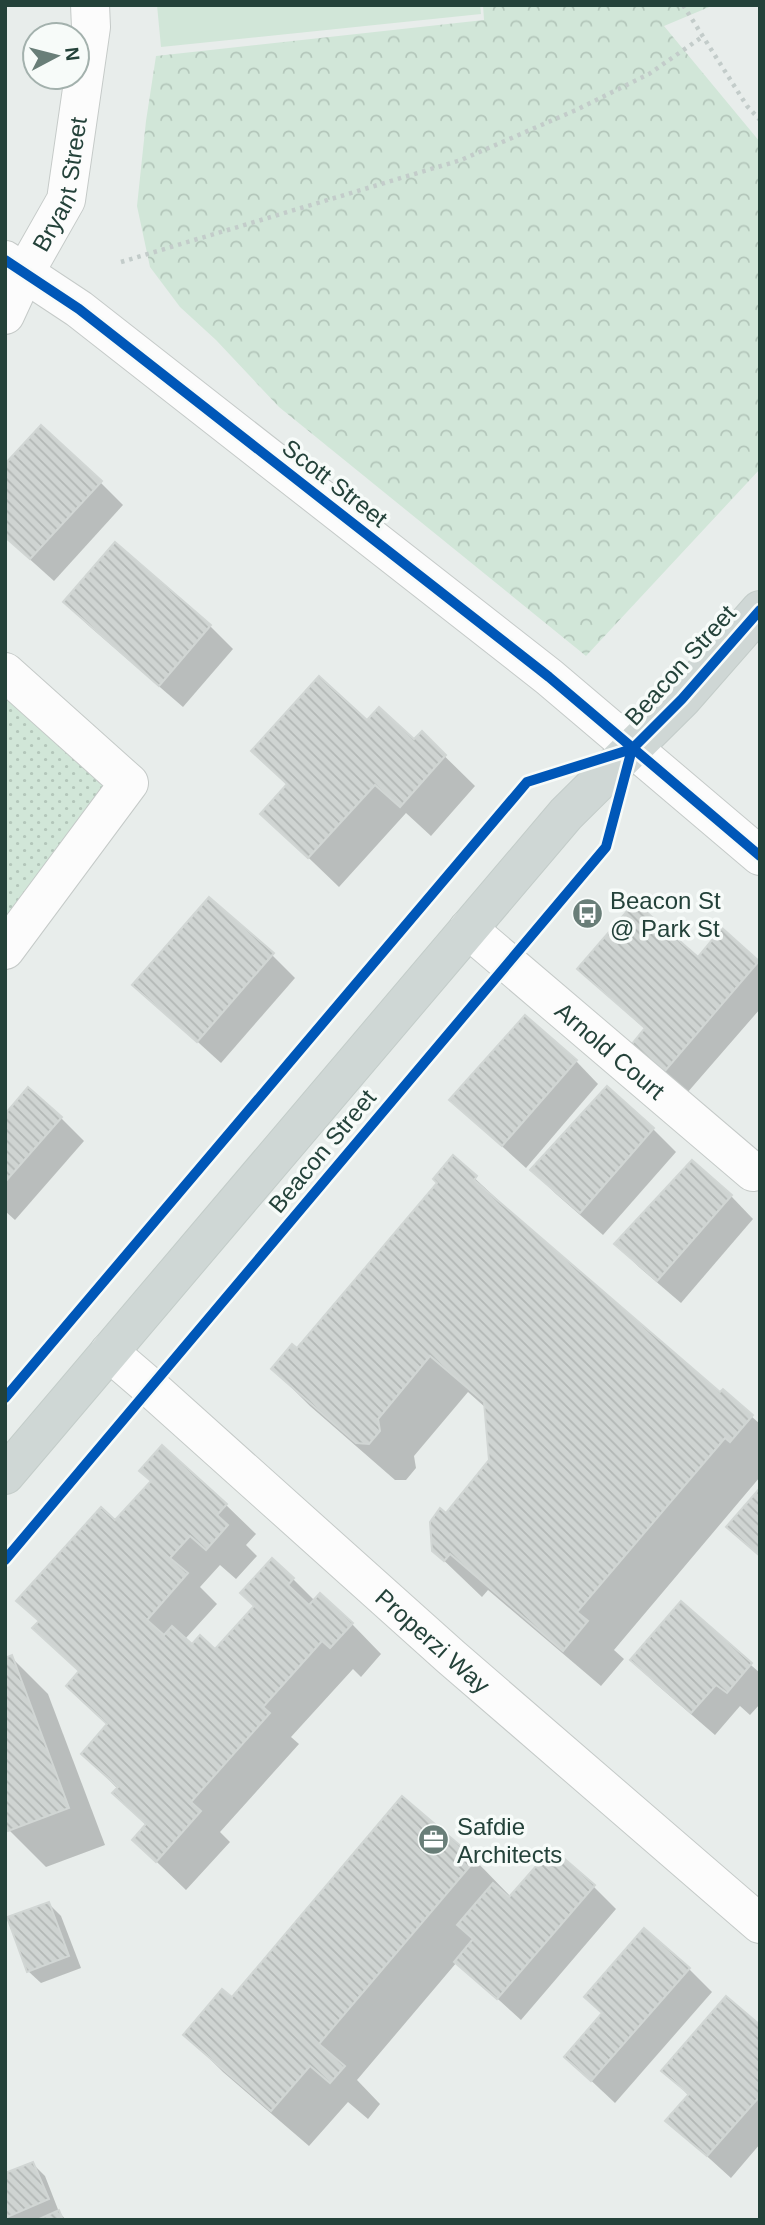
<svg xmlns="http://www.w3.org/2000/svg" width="765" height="2225" viewBox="0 0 765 2225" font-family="Arial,sans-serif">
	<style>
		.grass { fill: #d1e6d8 }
		.forest { fill: url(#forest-crowns) }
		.park { fill: url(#park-dots) }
		.shadow { fill: #0003 }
		.building { fill: url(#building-back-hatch); stroke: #d1d6d4; stroke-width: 2 }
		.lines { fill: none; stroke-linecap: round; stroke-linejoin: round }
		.minor-casing { stroke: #c5cac8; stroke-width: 40 }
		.major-casing { stroke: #c3ccc9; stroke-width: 40 }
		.path { stroke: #c3ccca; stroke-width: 4.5; stroke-dasharray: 3.5 5; stroke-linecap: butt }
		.minor { stroke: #fcfcfc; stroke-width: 38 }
		.major { stroke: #cfd7d5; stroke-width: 38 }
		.cycleway-casing { stroke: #f7fbf9; stroke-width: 15 }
		.cycleway { stroke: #0057b8; stroke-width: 10 }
		.labels { text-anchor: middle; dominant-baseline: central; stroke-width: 7; stroke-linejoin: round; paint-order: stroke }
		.street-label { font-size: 24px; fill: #24423a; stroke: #f7fbf9 }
		.poi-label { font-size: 24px; fill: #24423a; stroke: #f7fbf9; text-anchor: start }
	</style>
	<defs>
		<pattern id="forest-crowns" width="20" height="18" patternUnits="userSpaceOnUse" patternTransform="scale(1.75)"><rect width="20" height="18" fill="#d1e6d8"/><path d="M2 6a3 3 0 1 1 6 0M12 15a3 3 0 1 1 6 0" fill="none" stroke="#b3c6ba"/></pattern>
		<pattern id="park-dots" width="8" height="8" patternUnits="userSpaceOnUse" patternTransform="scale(1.75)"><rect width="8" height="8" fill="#d1e6d8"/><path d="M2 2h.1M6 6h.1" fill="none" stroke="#b3c6ba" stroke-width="1.8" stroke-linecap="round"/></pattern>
		<pattern id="building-back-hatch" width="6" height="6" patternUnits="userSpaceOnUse" patternTransform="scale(1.75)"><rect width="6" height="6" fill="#cfd4d2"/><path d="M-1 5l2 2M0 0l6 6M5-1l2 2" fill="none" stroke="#b2b7b5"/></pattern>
	</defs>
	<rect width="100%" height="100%" fill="#e8edeb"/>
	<!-- grass -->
	<polygon class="grass" points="157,5 480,5 481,14 161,47"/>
	<!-- forest -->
	<polygon class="forest" points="483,5 714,5 664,26 760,142 760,469 586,656 279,407 216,340 180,307 150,267 137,206 146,121 156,56 484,20"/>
	<!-- park -->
	<polygon class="park" points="5,690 121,788 5,926"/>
	<!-- shadow -->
	<g class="shadow">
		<polygon points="100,482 123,505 54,581 5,537"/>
		<polygon points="115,544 210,626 233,649 183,707 88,625 65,602"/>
		<polygon points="367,723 414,742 422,734 475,786 431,836 406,813 339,887 263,814 288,786 253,751"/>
		<polygon points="722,930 760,964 760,1009 687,1093 634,1044 646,1030 579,969 698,959"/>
		<polygon points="272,955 295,978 221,1063 135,985"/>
		<polygon points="576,1061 598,1084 526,1168 451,1100"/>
		<polygon points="5,1116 61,1118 84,1141 15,1220 5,1211"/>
		<polygon points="653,1129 676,1152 603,1235 555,1193 532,1170"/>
		<polygon points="453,1158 513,1214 720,1394 723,1391 760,1424 760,1477 614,1650 624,1659 601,1686 488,1590 482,1597 434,1551 491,1461 486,1408 468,1392 414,1456 416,1468 406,1480 395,1480 310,1406 273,1369 298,1350 440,1183"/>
		<polygon points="731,1196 753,1219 681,1303 639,1267 616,1244"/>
		<polygon points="226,1505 256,1534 246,1545 257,1556 236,1579 220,1565 200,1587 217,1604 185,1639 192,1646 215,1651 293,1579 315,1601 352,1624 381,1654 361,1677 353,1669 291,1737 299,1744 220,1832 230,1842 186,1890 134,1840 147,1826 114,1793 118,1789 83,1754 109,1725 68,1686 80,1672 34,1628 40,1622 19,1601 116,1522"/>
		<polygon points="681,1604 760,1673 760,1704 750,1715 740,1706 715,1735 655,1683 632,1660"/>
		<polygon points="11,1657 48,1694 105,1845 46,1867 9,1830"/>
		<polygon points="475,1860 511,1897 594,1887 616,1909 521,2020 457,1962 357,2080 380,2104 368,2119 348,2102 309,2146 223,2072 186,2035 232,2000"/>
		<polygon points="49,1904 61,1916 81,1968 41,1983 28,1971"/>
		<polygon points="689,1969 712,1992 615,2103 566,2057 603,2014"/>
		<polygon points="760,2027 760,2144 731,2178 668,2121 689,2096 664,2070"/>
		<polygon points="33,2164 45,2176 59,2212 66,2220 5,2220 5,2175"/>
	</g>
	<!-- building -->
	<g class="building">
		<polygon points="41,425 102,481 30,559 5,537 5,464"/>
		<polygon points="115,542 211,625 159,686 63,602"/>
		<polygon points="319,676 367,720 379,707 414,739 422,731 446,755 400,807 375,785 308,858 260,814 287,784 251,751"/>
		<polygon points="209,897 274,953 197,1042 132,985"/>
		<polygon points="635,902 698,957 722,928 759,961 664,1072 632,1044 645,1028 577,969"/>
		<polygon points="525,1015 577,1060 502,1146 449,1100"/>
		<polygon points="607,1086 654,1128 580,1213 530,1170"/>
		<polygon points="28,1087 62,1117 5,1182 5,1114"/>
		<polygon points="453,1155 477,1176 474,1180 720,1392 723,1389 753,1415 730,1442 725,1438 577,1612 588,1621 563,1651 450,1554 444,1561 432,1551 430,1522 440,1508 446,1513 489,1460 484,1402 430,1356 378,1419 380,1431 369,1444 356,1443 271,1369 292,1344 297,1348 437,1183 433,1179"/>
		<polygon points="692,1160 732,1195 657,1281 614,1244"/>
		<polygon points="162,1445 227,1504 217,1515 228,1525 206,1550 190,1536 170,1558 188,1573 147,1620 164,1635 172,1626 192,1644 200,1635 215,1649 254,1606 240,1593 272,1558 294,1578 288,1585 309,1605 320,1593 353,1623 330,1648 322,1641 263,1707 270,1713 191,1802 201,1811 156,1862 132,1840 146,1824 112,1793 118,1787 81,1754 107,1724 66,1686 79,1671 32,1628 39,1621 16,1601 101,1507 115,1520 151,1481 139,1471"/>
		<polygon points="760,1488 760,1556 726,1527"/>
		<polygon points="681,1601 752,1663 727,1693 716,1685 691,1713 630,1660"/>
		<polygon points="12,1655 69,1808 8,1831 5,1825 5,1658"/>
		<polygon points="402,1796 476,1859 319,2044 345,2066 330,2083 310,2066 271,2111 183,2035 222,1989 232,1997"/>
		<polygon points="552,1848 595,1885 497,1999 454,1962 473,1939 457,1925 493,1883 509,1897"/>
		<polygon points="49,1902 69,1956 27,1972 7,1917"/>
		<polygon points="644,1928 690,1968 591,2081 564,2057 602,2013 584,1997"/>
		<polygon points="726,1996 760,2025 760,2096 707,2156 665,2121 689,2094 661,2071"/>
		<polygon points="33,2162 49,2199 5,2218 5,2173"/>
		<polygon points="59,2210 63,2220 37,2220"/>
	</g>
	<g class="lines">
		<defs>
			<g id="minor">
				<polyline points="5,260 79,309 549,677 760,856"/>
				<path id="s1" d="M5,315L24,274L66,200L91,27L90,5"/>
				<polyline points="5,672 129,783 5,950"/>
				<path id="s2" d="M468,929L753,1172"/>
				<path id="s3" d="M109,1352L151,1388L451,1657L760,1924"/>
			</g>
			<polyline id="major" points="5,1475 566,814 682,699 760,610"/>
		</defs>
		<!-- minor casing -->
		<use href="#minor" class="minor-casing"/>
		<!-- major casing -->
		<use href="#major" class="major-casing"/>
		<!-- path -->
		<g class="path">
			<polyline points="683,5 747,106 760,120"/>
			<polyline points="121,262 461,160 576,110 649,74 702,37"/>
		</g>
		<!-- minor -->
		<use href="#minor" class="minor"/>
		<!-- major -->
		<use href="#major" class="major"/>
		<defs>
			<g id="cycleway">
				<polyline points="5,260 79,309 549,677 760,856"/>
				<polyline points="5,1398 527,782 632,749 682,699 760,610"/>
				<polyline points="5,1560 606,847 632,749"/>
			</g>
		</defs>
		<!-- cycleway casing -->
		<use href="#cycleway" class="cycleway-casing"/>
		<!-- cycleway -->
		<use href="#cycleway" class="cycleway"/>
	</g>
	<!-- icons -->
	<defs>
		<symbol id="bus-disc" viewBox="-11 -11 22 22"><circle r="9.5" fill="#697e78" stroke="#f7fbf9"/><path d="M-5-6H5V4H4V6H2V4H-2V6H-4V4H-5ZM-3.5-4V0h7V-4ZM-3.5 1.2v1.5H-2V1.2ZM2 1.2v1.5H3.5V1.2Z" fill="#fff"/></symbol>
		<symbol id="office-disc" viewBox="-11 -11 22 22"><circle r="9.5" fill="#697e78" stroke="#f7fbf9"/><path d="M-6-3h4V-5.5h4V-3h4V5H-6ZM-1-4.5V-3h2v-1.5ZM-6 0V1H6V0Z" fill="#fff"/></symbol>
	</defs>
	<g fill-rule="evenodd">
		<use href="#bus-disc" x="570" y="896" width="35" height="35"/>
		<use href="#office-disc" x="416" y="1822" width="35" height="35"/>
	</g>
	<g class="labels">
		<!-- street labels -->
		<g class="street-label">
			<text stroke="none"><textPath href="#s1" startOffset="144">Bryant Street</textPath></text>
			<text transform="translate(335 483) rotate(38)">Scott Street</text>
			<text transform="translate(680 665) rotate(-48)">Beacon Street</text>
			<text stroke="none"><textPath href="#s2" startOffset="187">Arnold Court</textPath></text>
			<text transform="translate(322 1151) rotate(-50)">Beacon Street</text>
			<text stroke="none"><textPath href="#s3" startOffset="434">Properzi Way</textPath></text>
		</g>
		<!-- poi labels -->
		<g class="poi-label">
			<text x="610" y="900">Beacon St<tspan x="610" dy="28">@ Park St</tspan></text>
			<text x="457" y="1826">Safdie<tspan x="457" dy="28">Architects</tspan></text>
		</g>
	</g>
	<!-- border -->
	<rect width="765" height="2225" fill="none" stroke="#24423a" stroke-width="14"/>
	<!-- north arrow -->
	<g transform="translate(56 56) rotate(83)"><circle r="33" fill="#f7fbf9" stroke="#a3b1ad" stroke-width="2"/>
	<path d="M0-5L12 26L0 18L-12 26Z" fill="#697e78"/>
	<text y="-10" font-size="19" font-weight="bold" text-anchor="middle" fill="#24423a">N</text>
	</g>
</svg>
